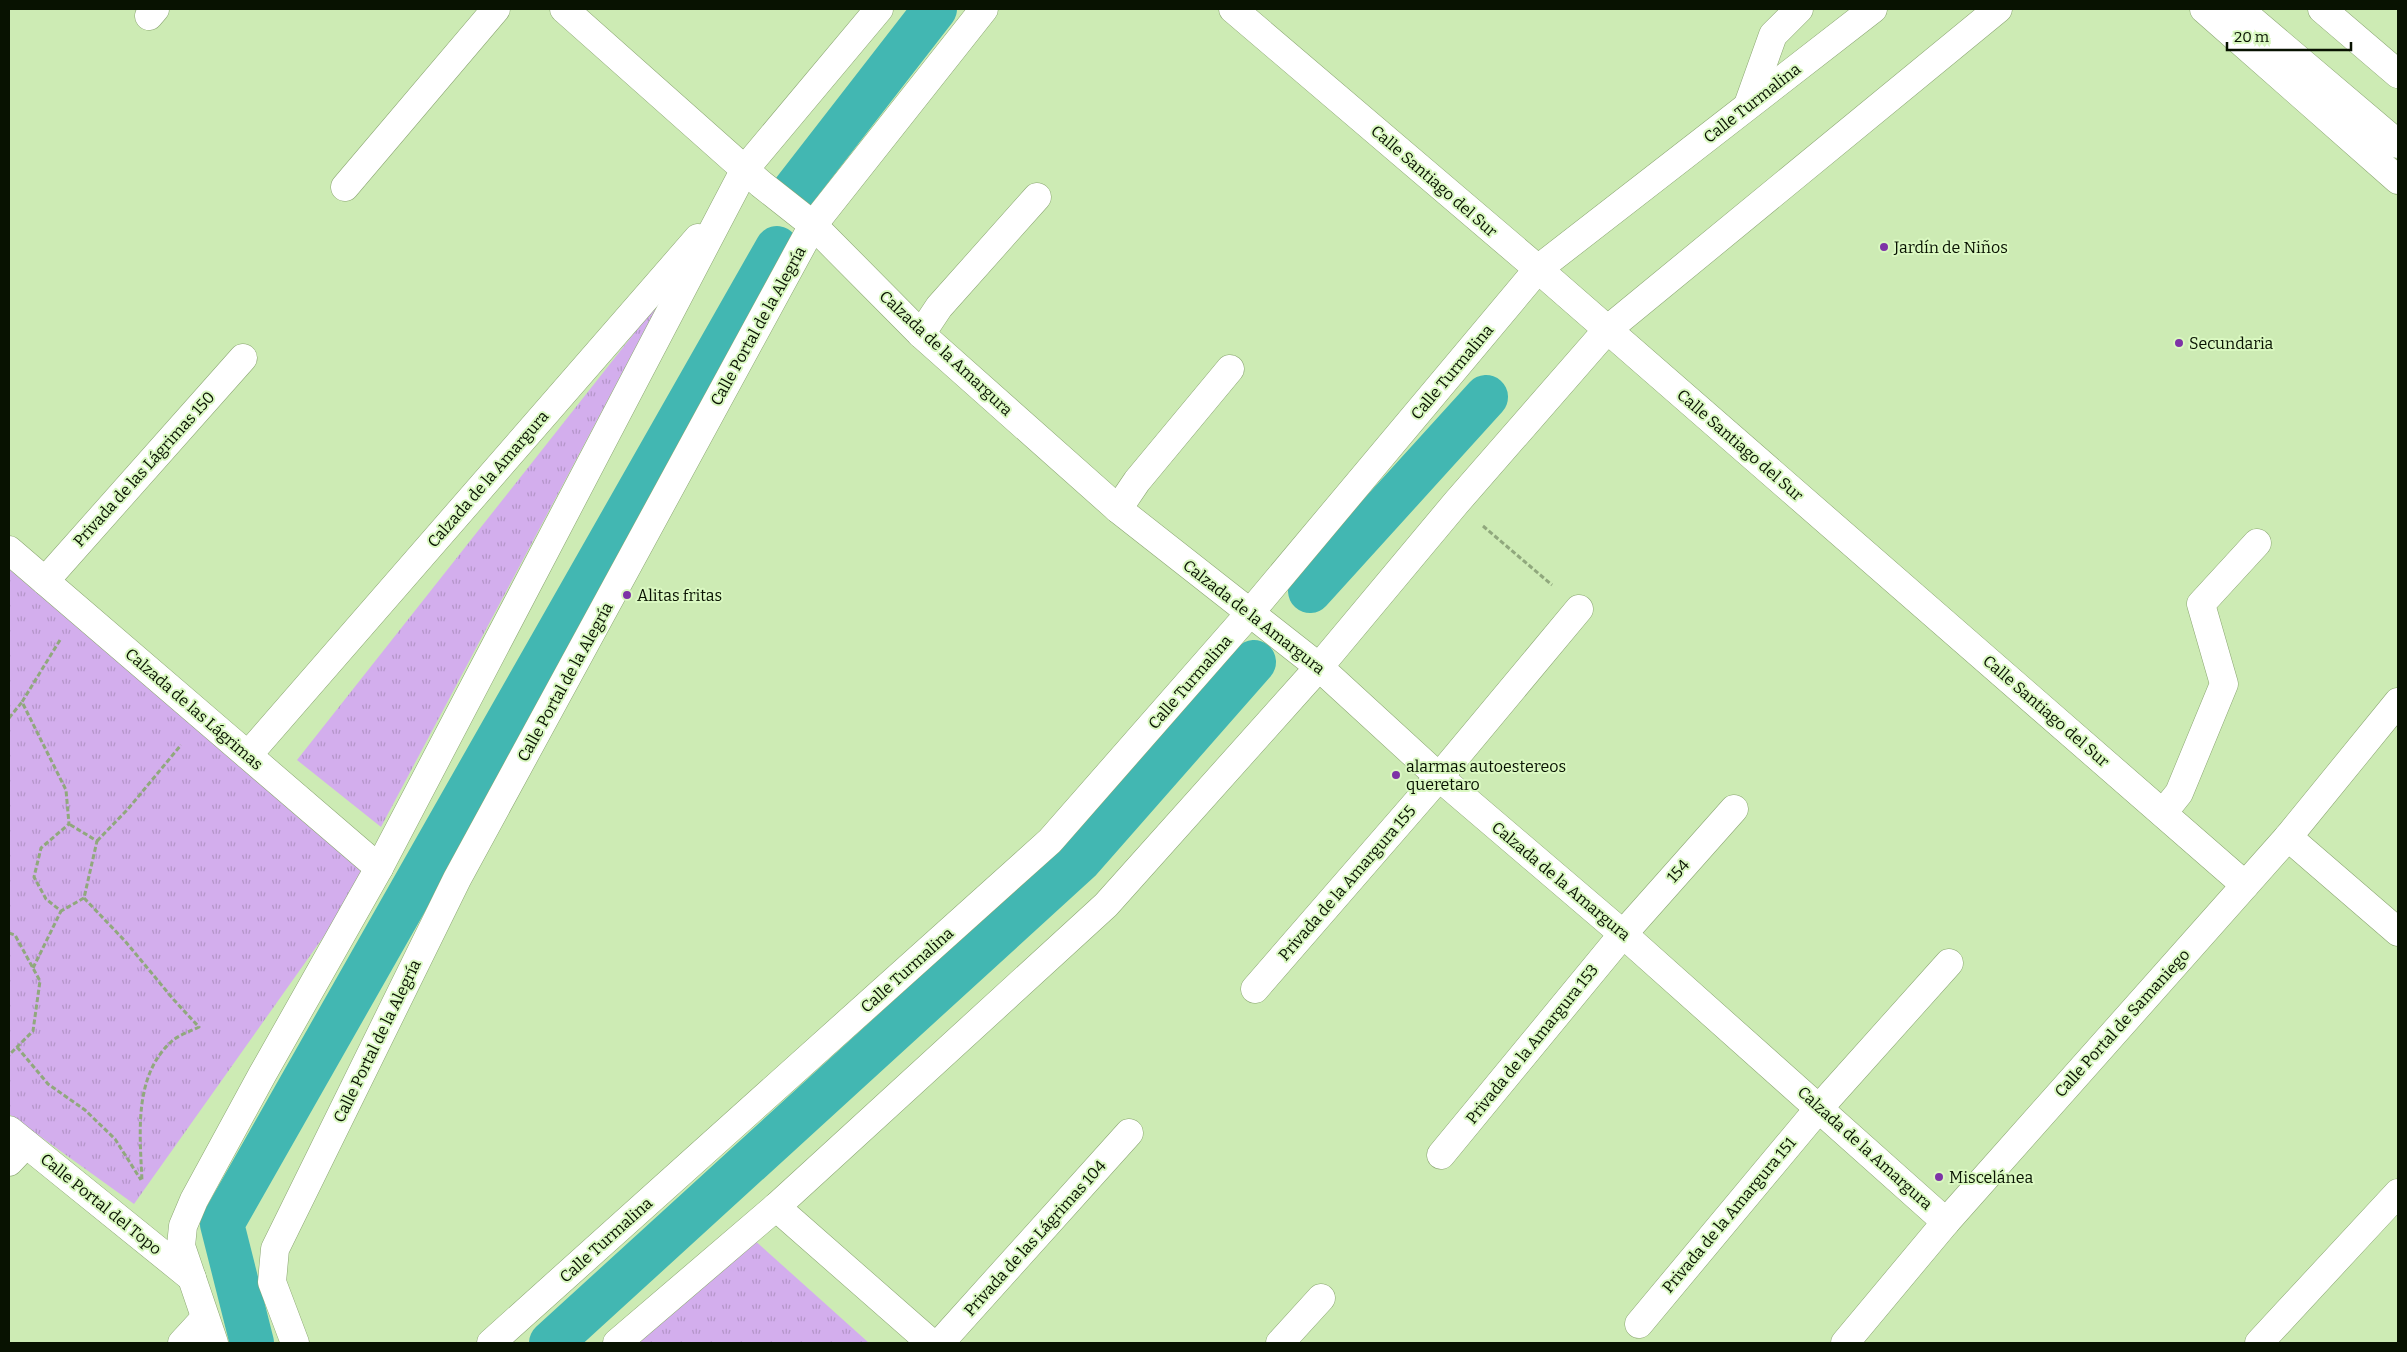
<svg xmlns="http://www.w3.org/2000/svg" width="2407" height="1352" viewBox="0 0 2407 1352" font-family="Bitter,serif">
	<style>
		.grass { fill: url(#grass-tufts) }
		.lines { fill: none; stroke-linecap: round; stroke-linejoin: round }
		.canal { stroke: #42b7b2; stroke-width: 44 }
		.minor-casing { stroke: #8ba672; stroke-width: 29 }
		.path { stroke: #90a87d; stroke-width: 3; stroke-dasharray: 5 2.5; stroke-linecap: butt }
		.minor { stroke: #fff; stroke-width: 28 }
		.poi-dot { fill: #7d33a6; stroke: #daf8c1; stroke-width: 2 }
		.labels { text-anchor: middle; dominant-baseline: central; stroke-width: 4; stroke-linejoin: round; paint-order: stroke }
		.street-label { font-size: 16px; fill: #081201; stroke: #daf8c1 }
		.poi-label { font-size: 16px; fill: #081201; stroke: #daf8c1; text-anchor: start }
	</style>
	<defs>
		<pattern id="grass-tufts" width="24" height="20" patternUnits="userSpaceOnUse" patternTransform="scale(1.25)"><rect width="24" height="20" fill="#d3aeed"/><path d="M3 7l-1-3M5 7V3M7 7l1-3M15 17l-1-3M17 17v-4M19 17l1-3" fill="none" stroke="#b495c9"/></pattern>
	</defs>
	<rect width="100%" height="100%" fill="#cdebb4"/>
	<!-- grass -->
	<g class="grass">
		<polygon points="662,298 381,827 297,760"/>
		<polygon points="9,569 368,874 134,1204 9,1114"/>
		<polygon points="752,1238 869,1343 638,1343"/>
	</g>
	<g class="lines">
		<!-- canal -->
		<g class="canal">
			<polyline points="793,192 935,9"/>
			<polyline points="1310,591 1486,397"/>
			<polyline points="252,1343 222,1224 777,248"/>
			<polyline points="551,1343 1080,860 1254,662"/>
		</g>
		<defs>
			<g id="minor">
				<polyline points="564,9 761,184 813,225 921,334 1118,509 1319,667 1439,777 1623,934 1946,1222"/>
				<polyline points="1233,9 1538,269 2245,885"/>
				<polyline points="2204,9 2398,180"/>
				<polyline points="2239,9 2398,144"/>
				<polyline points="2322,9 2398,74"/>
				<polyline points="149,16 155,9"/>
				<polyline points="1748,105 1773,35 1799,9"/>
				<polyline points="345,187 496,9"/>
				<polyline points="921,334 939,307 1037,197"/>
				<polyline points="1118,509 1137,481 1230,369"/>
				<polyline points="9,550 379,868"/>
				<polyline points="45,581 243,358"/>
				<polyline points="248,755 698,238"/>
				<polyline points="2163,813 2179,793 2224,684 2201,604 2257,543"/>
				<polyline points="2288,837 2398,932"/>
				<polyline points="1255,989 1439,777 1579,609"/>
				<polyline points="9,1130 192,1278"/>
				<polyline points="1441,1155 1623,934 1734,809"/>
				<polyline points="9,1162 26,1144"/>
				<polyline points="776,1207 931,1343"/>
				<polyline points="1639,1324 1820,1107 1949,963"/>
				<polyline points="182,1343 205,1318"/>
				<polyline points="214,1343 181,1246 183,1226 194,1200 262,1075 379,868 745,169 879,9"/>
				<polyline points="295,1343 272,1282 275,1249 457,879 813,225 984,9"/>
				<polyline points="491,1343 1050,841 1249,614 1538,269 1873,9"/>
				<polyline points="617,1343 776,1207 1106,905 1319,667 1456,503 1607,330 1998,9"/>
				<polyline points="940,1343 1129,1133"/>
				<polyline points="1280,1343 1321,1298"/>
				<polyline points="1845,1343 1946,1222 2288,837 2398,702"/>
				<polyline points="2259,1343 2398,1193"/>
			</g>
		</defs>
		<!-- minor casing -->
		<use href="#minor" class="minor-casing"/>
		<!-- path -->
		<g class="path">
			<polyline points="1483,526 1552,585"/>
			<polyline points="60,640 22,702 66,790 69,824 41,848 34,877 46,899 61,911 84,898 97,841 69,824"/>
			<polyline points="9,718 22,702"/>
			<polyline points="97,841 128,809 181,745"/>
			<path d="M84,898L125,941L174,1000L199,1027C191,1031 179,1035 172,1041C133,1076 140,1134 142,1181"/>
			<polyline points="9,933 15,935 40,981 33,1031 9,1055"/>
			<polyline points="33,968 61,911"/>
			<polyline points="17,1047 48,1084 85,1110 115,1139 141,1180"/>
		</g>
		<!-- minor -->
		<use href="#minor" class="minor"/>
	</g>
	<!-- markers -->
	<g class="poi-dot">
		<circle cx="1884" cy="247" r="5"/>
		<circle cx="2179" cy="343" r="5"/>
		<circle cx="627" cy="595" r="5"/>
		<circle cx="1396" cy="775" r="5"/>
		<circle cx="1939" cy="1177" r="5"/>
	</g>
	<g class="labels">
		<!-- street labels -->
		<g class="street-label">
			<text transform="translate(1752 103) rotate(-38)">Calle Turmalina</text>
			<text transform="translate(1434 181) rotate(41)">Calle Santiago del Sur</text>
			<text transform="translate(758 326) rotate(-61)">Calle Portal de la Alegría</text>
			<text transform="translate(946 353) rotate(43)">Calzada de la Amargura</text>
			<text transform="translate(1452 372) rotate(-50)">Calle Turmalina</text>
			<text transform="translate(1740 445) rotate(41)">Calle Santiago del Sur</text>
			<text transform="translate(144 469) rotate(-48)">Privada de las Lágrimas 150</text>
			<text transform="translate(488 479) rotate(-49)">Calzada de la Amargura</text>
			<text transform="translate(1254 617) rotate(38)">Calzada de la Amargura</text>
			<text transform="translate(565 682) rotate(-61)">Calle Portal de la Alegría</text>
			<text transform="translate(1190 682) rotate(-49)">Calle Turmalina</text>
			<text transform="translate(194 709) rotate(41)">Calzada de las Lágrimas</text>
			<text transform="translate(2046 711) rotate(41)">Calle Santiago del Sur</text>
			<text transform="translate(1678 871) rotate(-48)">154</text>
			<text transform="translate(1561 881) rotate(40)">Calzada de la Amargura</text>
			<text transform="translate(1347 883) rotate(-49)">Privada de la Amargura 155</text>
			<text transform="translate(907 970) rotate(-42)">Calle Turmalina</text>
			<text transform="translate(2122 1023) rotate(-48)">Calle Portal de Samaniego</text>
			<text transform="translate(377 1041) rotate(-64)">Calle Portal de la Alegría</text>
			<text transform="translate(1532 1044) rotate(-51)">Privada de la Amargura 153</text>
			<text transform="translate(1865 1148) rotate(42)">Calzada de la Amargura</text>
			<text transform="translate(101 1204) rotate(39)">Calle Portal del Topo</text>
			<text transform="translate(1729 1215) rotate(-50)">Privada de la Amargura 151</text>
			<text transform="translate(1035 1238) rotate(-48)">Privada de las Lágrimas 104</text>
			<text transform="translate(606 1240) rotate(-42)">Calle Turmalina</text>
		</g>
		<!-- poi labels -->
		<g class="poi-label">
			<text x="1894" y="247">Jardín de Niños</text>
			<text x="2189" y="343">Secundaria</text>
			<text x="637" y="595">Alitas fritas</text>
			<text x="1406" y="766">alarmas autoestereos<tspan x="1406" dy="18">queretaro</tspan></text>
			<text x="1949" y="1177">Miscelánea</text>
		</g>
	</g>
	<!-- border -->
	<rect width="2407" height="1352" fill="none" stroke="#081201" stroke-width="20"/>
	<!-- scale -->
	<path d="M2227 42v8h124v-8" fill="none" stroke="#081201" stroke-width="2.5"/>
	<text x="2234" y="42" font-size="15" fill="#081201" stroke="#daf8c1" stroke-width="4" paint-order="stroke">20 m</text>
</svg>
